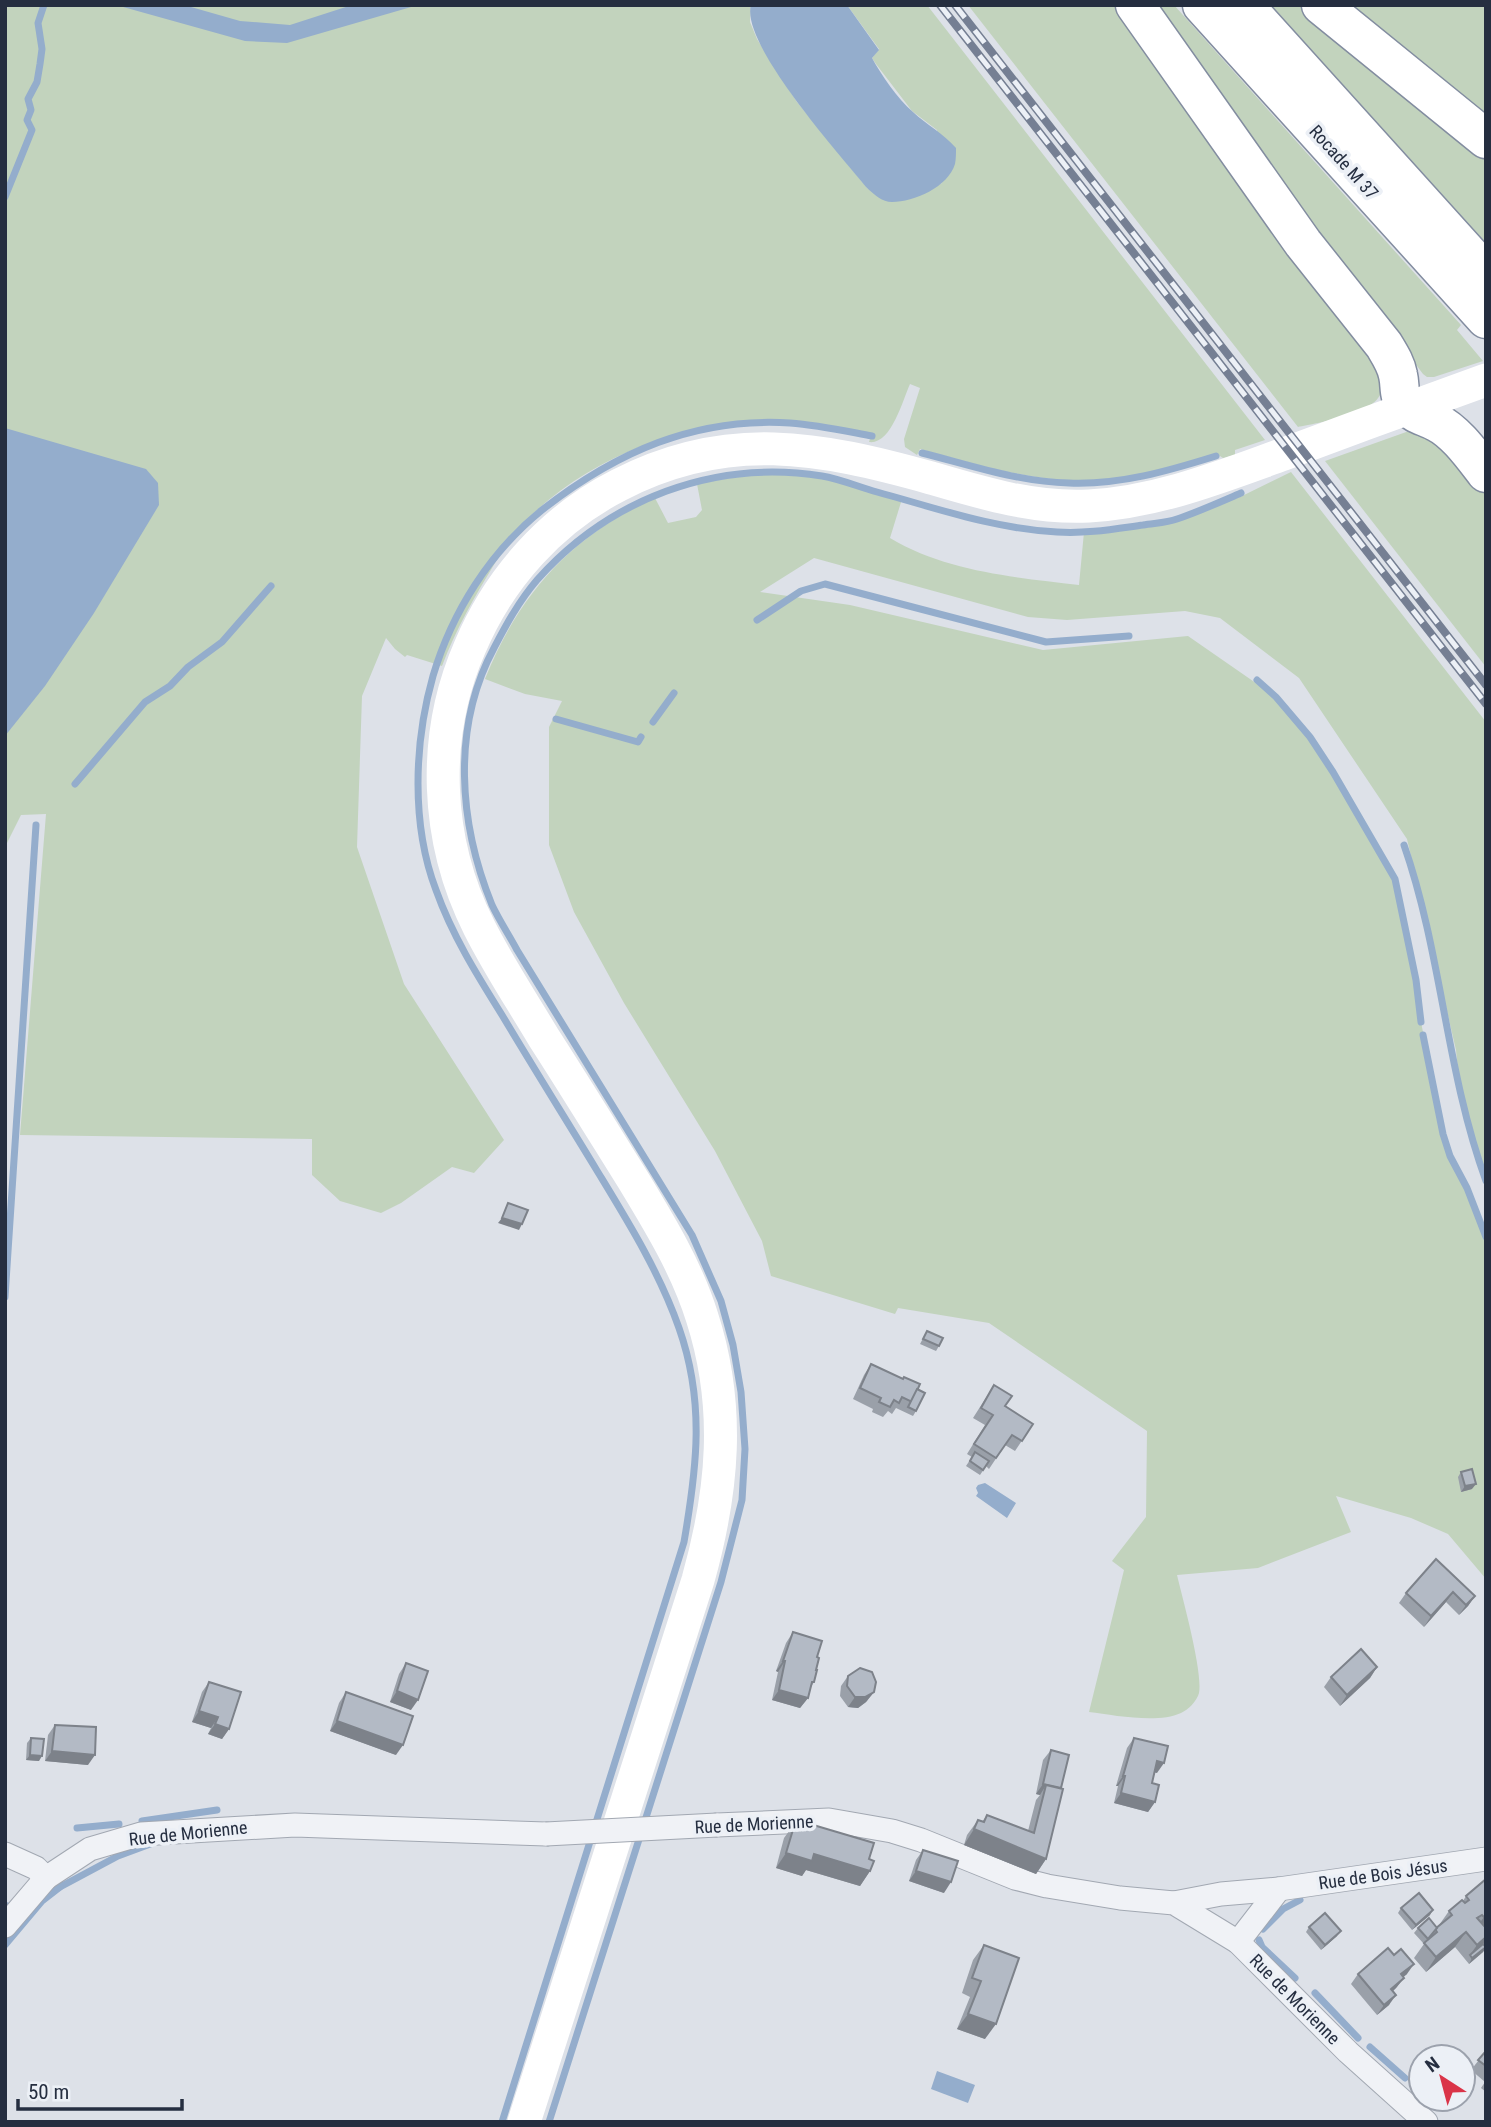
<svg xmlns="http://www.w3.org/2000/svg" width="1491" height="2127" viewBox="0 0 1491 2127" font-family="'Roboto Condensed',sans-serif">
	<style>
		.green { fill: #c2d3bd }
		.water { fill: #94adcc }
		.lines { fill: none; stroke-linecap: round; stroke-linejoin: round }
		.stream { stroke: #94adcc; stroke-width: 7 }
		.street-casing { stroke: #a2a8b2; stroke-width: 25 }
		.highway-casing { stroke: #838da0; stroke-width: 41 }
		.street { stroke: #f0f2f6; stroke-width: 23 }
		.secondary { stroke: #fff; stroke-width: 33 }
		.highway { stroke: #fff; stroke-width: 38 }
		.rail-casing { stroke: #757f93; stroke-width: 8 }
		.rail { stroke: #ecf0f6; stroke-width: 5; stroke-dasharray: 16; stroke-linecap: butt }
		.street-bridge-casing { stroke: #a2a8b2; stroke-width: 25; stroke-linecap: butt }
		.street-bridge { stroke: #f0f2f6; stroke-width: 23 }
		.wall { fill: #9aa0a9 }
		.shaded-wall { fill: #7d828a }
		.building { fill: #b3bac5; stroke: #7d828a; stroke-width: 2 }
		.labels { text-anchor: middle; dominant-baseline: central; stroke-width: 7; stroke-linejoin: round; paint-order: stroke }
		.street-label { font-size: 18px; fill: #252e40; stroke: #ecf0f6 }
	</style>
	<rect width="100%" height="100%" fill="#dde1e8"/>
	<!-- green -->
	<g class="green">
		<path d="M5,5H751L750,22L757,39L777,71L797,102L868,189L905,200L942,183L937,130L912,111L876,64L872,58L879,49L847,5H927L1265,440L1235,450V455L1223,458L1217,454C1181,464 1144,476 1106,480C1042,485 981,466 920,449L917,455L905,447L904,439L920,388L910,384C902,402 891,445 869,442L871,436C845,431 819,425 792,423C693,415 582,457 515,532C507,540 502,553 495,563C475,596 456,629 442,666L407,655L405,657L395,649L386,638L362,696L357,847L404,984L504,1140L474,1173L452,1167L401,1203L381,1213L340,1201L312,1175V1139L20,1135L46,814L21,815L5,847Z"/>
		<path d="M968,5H1119L1378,359C1379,369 1384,383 1381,392C1376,414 1317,423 1298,427Z"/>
		<polygon points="1147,5 1174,5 1461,325 1457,330 1483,361 1434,377 1427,377 1423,374"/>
		<polygon points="1271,5 1306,5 1486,149 1486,243"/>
		<polygon points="1338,5 1486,5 1486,123"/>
		<polygon points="1409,431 1426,432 1486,493 1486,667 1325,461"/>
		<path d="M1291,472L1486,722V1181L1461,1103L1456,1050L1407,839L1299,678L1220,618L1185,611L1067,620L1028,617L814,558L760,592L850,605L1043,650L1188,636L1276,697L1310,737L1382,854L1395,879L1401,904L1416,980L1421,1022L1443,1134L1450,1156L1467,1188L1486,1237V1579L1448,1534L1411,1518L1336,1496L1351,1532L1258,1568L1177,1575C1183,1600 1203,1672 1199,1693C1197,1701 1188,1710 1181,1713C1157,1724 1114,1715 1089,1712L1124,1570L1112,1561L1146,1517L1147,1431L989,1323L898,1308L895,1314L771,1276L762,1241L715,1151L624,1003L574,912L549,845V727L562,701L525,694L485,679C518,595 572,535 655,498L668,523L696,517L702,510L697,484C726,478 755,474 784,474C824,475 864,489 902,499L890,538C947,572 1014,577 1079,585L1084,532L1174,520L1240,497Z"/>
	</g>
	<!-- water -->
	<g class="water">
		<polygon points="116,5 184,5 240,21 290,25 352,5 418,5 287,43 245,41"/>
		<path d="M751,5H847L879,50L872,58C882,76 897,98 913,112C927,125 943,133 956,148C956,153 956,159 955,164C948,187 914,202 892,202C882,202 875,195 868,189C842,157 740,44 751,5Z"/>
		<polygon points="5,428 146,469 158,483 159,505 94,613 45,686 5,736"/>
		<polygon points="985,1483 1016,1503 1007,1518 976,1496 978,1493 976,1488 978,1485"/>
		<polygon points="937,2071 975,2085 968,2103 931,2089"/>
	</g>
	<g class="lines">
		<!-- stream -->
		<g class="stream">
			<polyline points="5,197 32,130 27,120 31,110 28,99 37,82 40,64 42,49 38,23 44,5"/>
			<path d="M922,453C970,465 1019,482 1069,483C1120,485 1168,471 1216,456"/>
			<polyline points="757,620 801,591 825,584 1046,642 1129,636"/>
			<polyline points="1257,680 1276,697 1310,737 1333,772 1395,879 1416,980 1421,1022"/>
			<polyline points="556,719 638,742 641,737"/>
			<polyline points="653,722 674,693"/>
			<polyline points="75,784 145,702 170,686 188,667 222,642 271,586"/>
			<path d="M1404,845C1442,954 1446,1072 1486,1181"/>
			<polyline points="1423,1035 1443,1134 1450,1156 1467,1188 1486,1237"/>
			<polyline points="5,1297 36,825"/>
			<polyline points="142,1821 217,1810"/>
			<polyline points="77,1828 119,1824"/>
			<polyline points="60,1887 118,1856 153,1843"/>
			<polyline points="5,1908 7,1906"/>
			<polyline points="1263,1929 1283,1909 1300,1900"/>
			<polyline points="1259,1940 1262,1947 1295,1978"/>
			<polyline points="5,1945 42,1901 60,1887 59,1884"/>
			<polyline points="1315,1993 1358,2038"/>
			<polyline points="1370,2047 1405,2078"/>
			<path d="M502,2122L684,1542C697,1467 705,1402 679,1328C659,1271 627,1220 596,1169C565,1118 533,1067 502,1015C477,975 452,935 436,890C411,824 414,743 433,676C452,612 490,552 542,510C616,452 695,417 790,423C818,425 845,431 872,436"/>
			<path d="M549,2122L721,1582L742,1500L745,1449L741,1392L733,1345L721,1301L692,1235L517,950C509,935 499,920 492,905C459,824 451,728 494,648C506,625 519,601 537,580C609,499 714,459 822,476C840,479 859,487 877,492C936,508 995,529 1057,532C1086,534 1114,529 1143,525C1154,523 1166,523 1177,519C1198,512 1220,502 1241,493"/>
		</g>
		<defs>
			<g id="street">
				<polyline points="717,1825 829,1820 892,1831 921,1840 1015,1878 1047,1886 1120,1898 1174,1903 1238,1942 1348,2052 1426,2122"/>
				<polyline points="5,1854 36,1868 46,1878"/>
				<polyline points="1174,1903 1221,1894 1279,1889 1486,1859"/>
				<polyline points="5,1926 46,1878 90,1849 141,1834 295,1825 546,1834"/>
				<polyline points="1238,1942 1279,1889"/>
			</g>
			<g id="highway">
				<path d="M1135,5L1303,243L1384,345C1390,355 1396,364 1398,375C1401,388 1397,395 1407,406C1415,415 1425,416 1436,422C1456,432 1472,455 1486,473"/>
				<polyline points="1202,5 1486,319"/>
				<polyline points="1244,5 1486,273"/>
				<polyline points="1321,5 1486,139"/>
			</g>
		</defs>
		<!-- street casing -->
		<use href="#street" class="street-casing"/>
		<!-- highway casing -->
		<use href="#highway" class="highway-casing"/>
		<!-- street -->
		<use href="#street" class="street"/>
		<!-- secondary -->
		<path class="secondary" d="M524,2122L698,1580C723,1491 731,1407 702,1317C687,1269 661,1226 635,1183C605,1135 575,1086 544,1038C522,1001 498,965 479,927C435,840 431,736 470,647C499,578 552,519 619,485C727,429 820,447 931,478C982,493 1035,509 1089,506C1158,502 1220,477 1284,454C1351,429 1419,404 1486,380"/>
		<!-- highway -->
		<use href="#highway" class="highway"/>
		<defs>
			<g id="rail">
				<polyline points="940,5 1486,704"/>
				<polyline points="955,5 1486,685"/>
			</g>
		</defs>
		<!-- rail casing -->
		<use href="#rail" class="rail-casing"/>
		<!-- rail -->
		<use href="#rail" class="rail"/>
		<defs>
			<polyline id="street-bridge" points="546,1834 717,1825"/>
		</defs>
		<!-- street-bridge casing -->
		<use href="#street-bridge" class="street-bridge-casing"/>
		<!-- street-bridge -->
		<use href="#street-bridge" class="street-bridge"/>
	</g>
	<!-- wall -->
	<g class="wall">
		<polygon points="927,1331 939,1346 936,1351 920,1344"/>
		<polygon points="871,1364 917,1389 916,1411 913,1416 896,1408 892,1414 888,1411 883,1417 872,1412 873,1409 853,1399 864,1375"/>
		<polygon points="994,1385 1005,1406 1033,1424 1015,1451 1005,1445 989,1469 986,1466 980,1475 966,1466 972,1457 967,1454 985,1425 973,1418"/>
		<polygon points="1461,1472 1472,1489 1461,1492 1458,1477"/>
		<polygon points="1436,1559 1475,1596 1468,1606 1459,1615 1446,1602 1424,1627 1399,1603 1406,1593"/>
		<polygon points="793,1632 817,1657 814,1682 811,1687 808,1698 800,1708 772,1700 778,1672 776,1671 786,1643"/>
		<polygon points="406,1663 411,1710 390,1702 399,1674"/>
		<polygon points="1377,1667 1370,1678 1340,1706 1324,1687 1331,1677"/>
		<polygon points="848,1676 874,1692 866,1702 858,1708 848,1707 840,1696 841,1686"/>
		<polygon points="209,1682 229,1729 222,1739 208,1734 211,1728 192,1722 202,1692"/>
		<polygon points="346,1692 396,1755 330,1731 339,1703"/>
		<polygon points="55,1725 88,1765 45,1761 48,1735"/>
		<polygon points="31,1738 39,1761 26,1760 27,1743"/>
		<polygon points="1134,1738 1157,1773 1154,1772 1152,1783 1155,1802 1148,1812 1114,1803 1118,1786 1116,1786 1127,1748"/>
		<polygon points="1051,1750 1061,1788 1046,1859 1036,1874 964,1845 967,1835 978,1820 982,1822 987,1815 1028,1831 1036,1800 1040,1795 1036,1794 1043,1760"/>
		<polygon points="795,1823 808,1827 810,1824 869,1859 870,1871 860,1886 806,1870 802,1876 776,1868 784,1838"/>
		<polygon points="923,1850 944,1893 909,1881 916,1860"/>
		<polygon points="1486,1879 1486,1922 1482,1925 1483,1944 1486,1948 1483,1952 1469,1964 1455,1947 1426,1972 1414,1958 1424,1944 1414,1933 1418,1928 1437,1928 1449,1911 1463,1901 1466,1896"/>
		<polygon points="1401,1908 1430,1915 1412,1930 1398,1913"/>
		<polygon points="1309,1927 1337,1936 1321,1950 1306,1932"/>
		<polygon points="984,1945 985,2039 957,2029 970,1997 962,1993 973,1960"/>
		<polygon points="1358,1974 1407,1974 1403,1977 1404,1978 1396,1988 1393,1991 1389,2005 1377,2015 1351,1984"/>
		<polygon points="1486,2051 1486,2092 1481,2088 1485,2082 1471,2070"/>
	</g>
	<!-- shaded-wall -->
	<g class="shaded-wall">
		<polygon points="502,1218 522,1224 519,1230 498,1223"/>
		<polygon points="1476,1484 1472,1489 1461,1492 1465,1486"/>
		<polygon points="1453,1592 1446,1602 1424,1627 1431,1616"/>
		<polygon points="1475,1596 1468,1606 1459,1615 1466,1605"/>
		<polygon points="783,1661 785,1661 778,1672 776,1671"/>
		<polygon points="1377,1667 1370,1678 1340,1706 1347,1695"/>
		<polygon points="779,1690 808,1698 800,1708 772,1700"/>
		<polygon points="397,1691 418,1700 411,1710 390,1702"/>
		<polygon points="874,1692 866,1702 858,1708 848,1707 855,1697"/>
		<polygon points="199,1711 218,1717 211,1728 192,1722"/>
		<polygon points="337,1721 403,1745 396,1755 330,1731"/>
		<polygon points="215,1724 229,1729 222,1739 208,1734"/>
		<polygon points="52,1751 95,1755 88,1765 45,1761"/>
		<polygon points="30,1755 42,1756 39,1761 26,1760"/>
		<polygon points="1157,1761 1164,1763 1157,1773 1150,1771"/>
		<polygon points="1123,1776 1125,1776 1118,1786 1116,1786"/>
		<polygon points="1043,1784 1061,1788 1046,1785 1040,1795 1036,1794"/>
		<polygon points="1121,1793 1155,1802 1148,1812 1114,1803"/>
		<polygon points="974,1829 1046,1859 1036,1874 964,1845"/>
		<polygon points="786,1853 814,1854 870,1871 860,1886 806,1870 802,1876 776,1868"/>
		<polygon points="916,1871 951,1882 944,1893 909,1881"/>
		<polygon points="1433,1910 1430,1915 1412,1930 1416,1925"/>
		<polygon points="1486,1916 1486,1922 1473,1932 1484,1917"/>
		<polygon points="1341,1931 1337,1936 1321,1950 1325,1945"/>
		<polygon points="1466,1932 1455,1947 1426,1972 1436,1957"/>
		<polygon points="1486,1937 1486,1940 1480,1949 1470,1955 1477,1945"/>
		<polygon points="1486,1947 1483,1952 1469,1964 1472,1958"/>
		<polygon points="1414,1964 1407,1974 1394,1985 1401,1974"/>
		<polygon points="1404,1978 1396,1988 1384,1999 1391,1989"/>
		<polygon points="1396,1995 1389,2005 1377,2015 1384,2005"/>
		<polygon points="968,2014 996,2024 985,2039 957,2029"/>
	</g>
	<!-- building -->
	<g class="building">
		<polygon points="508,1203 528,1210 522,1224 502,1218"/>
		<polygon points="927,1331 943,1338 939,1346 923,1339"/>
		<polygon points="871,1364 903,1379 904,1377 920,1384 912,1402 902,1397 899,1403 894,1400 890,1407 879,1402 881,1398 860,1388"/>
		<polygon points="994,1385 1012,1396 1005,1406 1033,1424 1022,1441 1012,1435 996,1458 974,1444 993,1415 981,1408"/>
		<polygon points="917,1389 925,1393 916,1411 908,1407"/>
		<polygon points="975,1452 989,1461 983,1470 970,1461"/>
		<polygon points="1472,1469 1476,1484 1465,1486 1461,1472"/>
		<polygon points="1436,1559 1475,1596 1466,1605 1453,1592 1431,1616 1406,1593"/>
		<polygon points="793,1632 822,1641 817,1657 819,1658 816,1670 817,1670 814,1682 812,1682 808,1698 779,1690 785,1661 783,1661"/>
		<polygon points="1361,1649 1377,1667 1347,1695 1331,1677"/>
		<polygon points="406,1663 428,1671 418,1700 397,1691"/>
		<polygon points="860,1668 872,1672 876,1682 874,1692 865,1697 855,1697 847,1686 848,1676"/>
		<polygon points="209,1682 241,1692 229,1729 215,1724 218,1717 199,1711"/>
		<polygon points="346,1692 413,1716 403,1745 337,1721"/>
		<polygon points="55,1725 96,1727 95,1755 52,1751"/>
		<polygon points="31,1738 44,1739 42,1756 30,1755"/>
		<polygon points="1134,1738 1168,1746 1164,1763 1157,1761 1152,1783 1159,1785 1155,1802 1121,1793 1125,1776 1123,1776"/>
		<polygon points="1051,1750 1069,1755 1061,1788 1043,1784"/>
		<polygon points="1046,1785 1063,1789 1046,1859 974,1829 978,1820 984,1822 987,1815 1034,1833"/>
		<polygon points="795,1823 809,1827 810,1824 874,1843 869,1859 874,1861 870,1871 814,1854 812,1861 786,1853"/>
		<polygon points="923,1850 958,1861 951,1882 916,1871"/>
		<polygon points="1486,1879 1486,1916 1484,1917 1482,1915 1477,1918 1486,1928 1486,1937 1477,1945 1466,1932 1436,1957 1424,1943 1437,1932 1435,1929 1452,1915 1449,1911 1462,1900 1465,1903 1469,1900 1466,1896"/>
		<polygon points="1419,1893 1433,1910 1416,1925 1401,1908"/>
		<polygon points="1325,1913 1341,1931 1325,1945 1309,1927"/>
		<polygon points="1429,1918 1437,1928 1428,1939 1418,1928"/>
		<polygon points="1483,1944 1486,1947 1472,1958 1470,1955"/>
		<polygon points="984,1945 1019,1958 996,2024 968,2014 981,1981 972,1978"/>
		<polygon points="1388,1948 1394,1955 1401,1949 1414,1964 1401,1974 1404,1978 1391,1989 1396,1995 1384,2005 1358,1974"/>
		<polygon points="1486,2051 1486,2066 1478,2060"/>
	</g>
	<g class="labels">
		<!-- street labels -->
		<g class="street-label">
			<text transform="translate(1344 162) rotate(48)">Rocade M 37</text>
			<text transform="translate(754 1824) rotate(-3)">Rue de Morienne</text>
			<text transform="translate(188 1833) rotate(-6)">Rue de Morienne</text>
			<text transform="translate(1383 1874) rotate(-8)">Rue de Bois Jésus</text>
			<text transform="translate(1295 1999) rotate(45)">Rue de Morienne</text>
		</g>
	</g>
	<!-- border -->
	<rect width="1491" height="2127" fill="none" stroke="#252e40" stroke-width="14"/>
	<!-- north arrow -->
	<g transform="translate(1442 2078) rotate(324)"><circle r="33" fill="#ecf0f6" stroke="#9ca2ad" stroke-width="2"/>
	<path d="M0-5L12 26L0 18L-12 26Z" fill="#da3448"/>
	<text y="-10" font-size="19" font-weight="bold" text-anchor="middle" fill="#252e40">N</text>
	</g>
	<!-- scale -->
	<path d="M18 2099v10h164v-10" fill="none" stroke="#252e40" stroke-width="3.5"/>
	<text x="28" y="2099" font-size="21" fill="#252e40" stroke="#ecf0f6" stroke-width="5" paint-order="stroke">50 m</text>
</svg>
